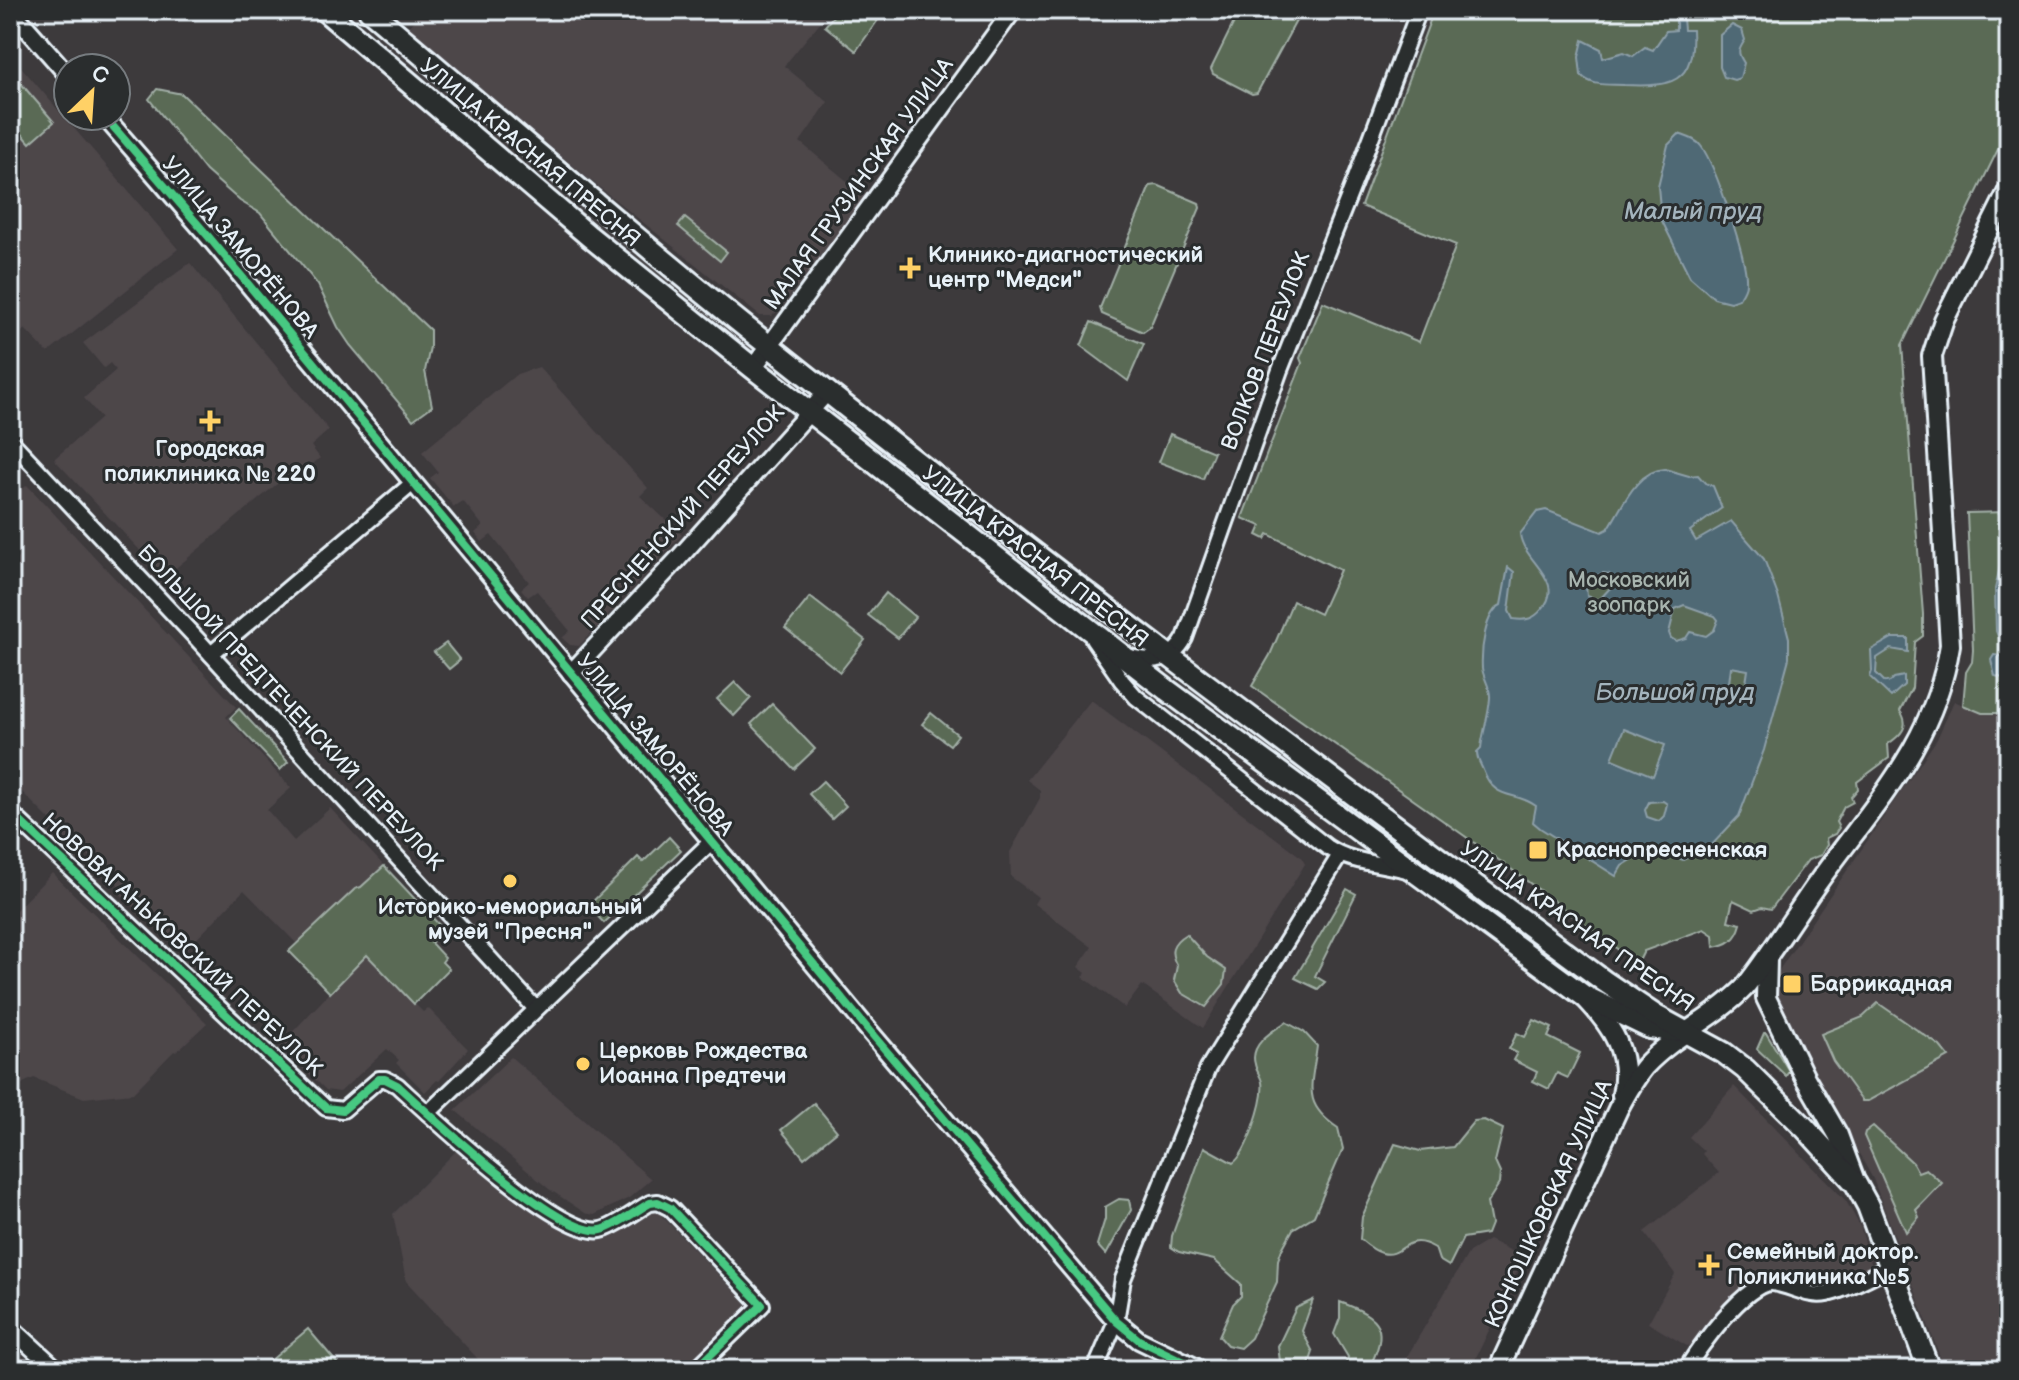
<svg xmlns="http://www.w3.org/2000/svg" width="2019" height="1380" viewBox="0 0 2019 1380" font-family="'Balsamiq Sans',sans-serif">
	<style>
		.built { fill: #4d464a }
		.green { fill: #5a6b55; stroke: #a1aea6; stroke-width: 2 }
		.water { fill: #506975; stroke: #8d9fa9; stroke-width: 2; fill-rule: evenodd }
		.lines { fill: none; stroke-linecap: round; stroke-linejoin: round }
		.minor-casing { stroke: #e8f1f8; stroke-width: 20 }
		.tertiary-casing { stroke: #e8f1f8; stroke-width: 22 }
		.secondary-casing { stroke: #e8f1f8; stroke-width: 24 }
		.primary-casing { stroke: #e8f1f8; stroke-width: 26 }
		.minor { stroke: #2a2d2e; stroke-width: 14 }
		.tertiary { stroke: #2a2d2e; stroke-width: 16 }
		.secondary { stroke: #2a2d2e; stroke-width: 18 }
		.primary { stroke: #2a2d2e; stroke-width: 20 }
		.cycleway-casing { stroke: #2a2d2e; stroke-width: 13 }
		.cycleway { stroke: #46c982; stroke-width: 8 }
		.poi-dot { fill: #ffd166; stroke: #2a2d2e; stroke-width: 3 }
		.labels { text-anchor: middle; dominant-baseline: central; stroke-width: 6; stroke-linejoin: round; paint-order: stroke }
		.street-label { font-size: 22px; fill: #e8f1f8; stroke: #2a2d2e }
		.poi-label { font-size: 22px; font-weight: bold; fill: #e8f1f8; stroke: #2a2d2e; text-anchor: start }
		.park-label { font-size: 22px; fill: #a8b5af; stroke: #2a2d2e }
		.water-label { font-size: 24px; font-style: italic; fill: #a4b4bd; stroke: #2a2d2e }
	</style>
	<rect width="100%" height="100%" fill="#3d3a3c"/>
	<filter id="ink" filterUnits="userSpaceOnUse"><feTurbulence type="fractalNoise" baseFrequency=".0125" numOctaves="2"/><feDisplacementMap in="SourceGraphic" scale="16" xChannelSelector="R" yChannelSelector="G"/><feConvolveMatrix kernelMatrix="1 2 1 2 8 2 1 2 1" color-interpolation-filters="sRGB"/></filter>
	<g filter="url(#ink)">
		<!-- built -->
		<g class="built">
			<polygon points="423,10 830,10 784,66 828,102 800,142 865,196 782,307 772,316 760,316 584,175 408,27"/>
			<polygon points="10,54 178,249 48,353 25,329 10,342"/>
			<polygon points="190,263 329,430 311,446 320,458 295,479 289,474 165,577 54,459 101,418 84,398 116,370 110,363 104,368 83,343"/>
			<polygon points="539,367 648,488 640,496 682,535 579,646 570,645 562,638 570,631 537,591 528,597 521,589 529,582 491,535 482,542 475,533 483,526 463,501 454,507 430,478 438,472 422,452 517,374"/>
			<polygon points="27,485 236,707 226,717 291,788 267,810 294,841 330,808 384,866 297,944 244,890 183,953 117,891 118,884 108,874 82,849 77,854 55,831 58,828 21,791 15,796 10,791 10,566 21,555 10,544 10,501"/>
			<polygon points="1091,700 1301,857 1305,864 1203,1028 1142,985 1125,1008 1083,977 1086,973 1078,967 1092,947 1034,904 1038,897 1011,877 1010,852 1040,798 1040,790 1027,780"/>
			<polygon points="1954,701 1982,713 2009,713 2009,1370 1945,1370 1873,1179 1774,999 1773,982 1781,967 1937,739"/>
			<polygon points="52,873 207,1023 176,1052 174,1051 133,1093 84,1098 34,1078 23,1083 10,1104 10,916"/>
			<polygon points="366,955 423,1012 428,1008 468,1049 439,1081 437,1080 425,1092 396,1063 399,1060 387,1049 340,1092 326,1090 280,1045"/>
			<polygon points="511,1057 628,1159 651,1179 629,1198 594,1215 585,1213 549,1189 455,1110"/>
			<polygon points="1734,1086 1846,1201 1860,1226 1872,1266 1824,1289 1746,1287 1693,1343 1687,1346 1648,1323 1675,1274 1644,1232 1719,1173 1702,1154 1704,1151 1689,1137"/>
			<polygon points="459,1148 552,1222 592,1240 623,1229 656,1210 749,1306 683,1370 488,1370 406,1281 393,1214"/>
			<polygon points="1489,1240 1524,1257 1470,1370 1399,1370 1469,1252"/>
		</g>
		<!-- green -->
		<g class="green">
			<polygon points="838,10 885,10 856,51 825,26"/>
			<polygon points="1240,10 1302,10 1257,93 1252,94 1213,74 1211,69"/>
			<path d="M1434,10H2009V127L1902,345L1923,614V636L1915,642L1912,688L1900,711C1911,726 1901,735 1888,744L1889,758L1857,782L1858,789L1851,797L1853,802L1844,807L1836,822L1839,828L1835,834L1826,838L1827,845L1821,855L1808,860L1771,909L1762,907L1754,910L1733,900L1728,921L1741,924C1737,939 1729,945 1714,947L1713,935L1704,929L1644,951L1640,959L1632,960L1503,863L1252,686L1270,655L1293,601L1320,614L1340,570L1268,534L1265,539L1257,535L1261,526L1242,518L1302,363L1300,358L1323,302L1419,342L1456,245L1361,206Z"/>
			<polygon points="13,74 54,122 30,143 10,120 10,77"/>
			<polygon points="157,89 182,94 430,330 430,347 425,371 432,406 413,420 350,345 338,327 318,285 260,213 240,201 206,171 149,99"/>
			<polygon points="1157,185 1199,203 1200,208 1150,327 1143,332 1102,314 1100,308 1150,186"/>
			<polygon points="685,218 727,252 720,261 678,226"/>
			<polygon points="1091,322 1144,344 1128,381 1081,346"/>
			<polygon points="1170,434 1214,452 1203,479 1159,462"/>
			<polygon points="2009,512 2009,713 1982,713 1963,705 1966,672 1972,662 1973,650 1967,513"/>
			<polygon points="886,593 915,617 898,638 868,615"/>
			<polygon points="810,597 865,640 840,672 785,628"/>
			<polygon points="446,643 460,660 449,669 434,652"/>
			<polygon points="735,682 751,698 734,716 717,699"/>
			<polygon points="772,704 815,749 794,769 751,724"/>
			<polygon points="239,709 288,762 280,770 230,718"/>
			<polygon points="931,713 958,735 950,745 922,724"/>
			<polygon points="823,781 846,806 832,819 809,794"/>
			<polygon points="669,837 681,850 604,923 588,906 638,857 643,862"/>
			<polygon points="384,866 444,930 431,943 445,958 442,962 449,969 414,1004 367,955 330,993 289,951 355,889 361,887"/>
			<polygon points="1347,889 1356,894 1315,976 1325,982 1318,989 1295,978"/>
			<path d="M1186,934L1207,957L1226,970L1224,984L1206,1007L1182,993L1174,980L1177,966C1169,952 1171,943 1186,934Z"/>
			<polygon points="1878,1003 1940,1046 1949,1057 1868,1101 1862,1101 1833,1061 1821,1034 1863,1017"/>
			<polygon points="1534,1020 1552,1028 1548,1037 1580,1053 1568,1078 1557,1073 1549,1089 1533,1081 1537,1072 1513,1060 1517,1053 1509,1049 1517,1033 1525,1037"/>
			<path d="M1286,1022L1304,1032L1317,1046C1312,1086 1301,1103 1338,1128L1343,1149L1314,1216L1293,1229L1282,1249L1278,1260L1277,1282L1251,1338L1240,1348L1227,1345L1219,1336L1233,1304L1241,1296V1284L1214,1260L1179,1252L1171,1247L1172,1236L1204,1147L1233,1163C1247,1154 1265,1099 1262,1082C1261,1076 1256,1071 1255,1064C1249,1045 1272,1031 1286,1022Z"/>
			<polygon points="1764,1033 1766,1033 1789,1071 1786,1076 1757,1049"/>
			<polygon points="814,1103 837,1131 804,1158 781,1130"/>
			<path d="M1484,1120L1503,1129L1495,1162L1500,1173L1499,1184L1487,1203L1491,1224L1487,1234L1463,1238L1449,1266L1439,1260L1435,1248C1404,1230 1404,1259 1382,1253C1374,1251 1366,1244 1360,1239L1362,1217L1395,1144L1420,1151L1453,1147L1474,1121Z"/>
			<polygon points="1873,1126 1913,1163 1918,1172 1926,1169 1942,1183 1916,1210 1919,1217 1906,1232 1864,1136 1865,1132"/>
			<polygon points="1119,1199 1129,1200 1131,1210 1106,1255 1097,1245 1105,1219 1105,1207"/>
			<polygon points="1313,1300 1302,1331 1313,1352 1307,1370 1283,1370 1281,1369 1278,1346 1296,1308"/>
			<path d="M1340,1302C1381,1317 1390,1328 1368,1370H1333L1345,1365L1348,1357L1334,1334L1340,1318Z"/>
			<polygon points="308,1329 343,1370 278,1370 270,1361"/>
		</g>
		<!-- water -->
		<g class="water">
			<path d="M1666,10H1691V16L1683,18L1684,30H1692C1696,84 1670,87 1624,85C1609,84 1591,87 1581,75L1579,57L1583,40L1601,49L1603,58L1624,52L1633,56L1645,47L1653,50L1666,31L1676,30V18H1667Z"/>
			<path d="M1732,25L1742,30L1745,40C1738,51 1737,52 1744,63L1740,78L1734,80L1724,77L1720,67V35Z"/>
			<path d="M1679,134C1687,137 1696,139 1701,146C1715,164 1748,261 1746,283C1746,289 1742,294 1739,299L1730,302L1714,298L1690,277L1661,219L1658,186L1668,145Z"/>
			<path d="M1665,469L1689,476L1698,475L1705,483L1713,486L1722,508L1690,531L1696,541L1731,521L1764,559L1778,596L1789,638V658L1764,750L1739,816L1711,846L1683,860L1657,850L1643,853L1622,866L1616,876L1540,828L1533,822L1536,806C1514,790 1495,802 1483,770C1480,763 1477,760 1477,752L1481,748C1483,731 1489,715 1490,698C1491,687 1483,678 1482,668C1481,650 1485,612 1501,605L1508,567L1514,572L1509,611L1513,619C1526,621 1534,619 1542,609C1567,580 1523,562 1520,534L1537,512L1546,510L1602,532L1608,529C1622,508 1636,470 1665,469ZM1603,573L1609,574L1612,586L1599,600L1587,596L1586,586L1590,579ZM1684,605L1715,616L1718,620L1714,630L1706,636L1690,632L1686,638L1676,641L1671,638L1669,633L1675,609ZM1731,667L1748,670L1743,702L1727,699ZM1624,729L1665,745L1653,776L1612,759ZM1663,801L1667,804L1664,816L1659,821L1647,817L1645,810L1649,802Z"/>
			<polygon points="2009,556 2009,643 1998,636 1996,631 1995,589 2001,562"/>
			<polygon points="1892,638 1908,638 1908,652 1891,649 1877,658 1876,673 1884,681 1890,682 1894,678 1904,676 1904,685 1891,697 1870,677 1872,671 1871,650"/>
			<polygon points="1994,655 2001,656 2009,665 2009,695 2003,678 1995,676 1991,660"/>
		</g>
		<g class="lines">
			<defs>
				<g id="minor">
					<polyline points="10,440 197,639 536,1009"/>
					<path d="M1093,639L1122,681L1136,697L1327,847C1351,863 1380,863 1407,870"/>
					<polyline points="211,654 413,483"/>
					<path d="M1126,656C1151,663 1172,662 1185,638L1280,370L1356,178L1419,10"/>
					<path d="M10,812L326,1108L343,1110L379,1079H385L397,1085C430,1115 561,1239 601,1230C615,1227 637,1210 650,1203L658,1202L670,1208L762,1305L695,1370"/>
					<polyline points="428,1113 711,842"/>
					<polyline points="1095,1370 1116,1321 1123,1279 1208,1068 1340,855"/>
					<path d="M1686,1370C1697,1349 1747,1281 1772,1283C1791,1285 1808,1298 1827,1294C1849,1289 1871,1275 1891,1267"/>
				</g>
				<g id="tertiary">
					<polyline points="11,10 68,75"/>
					<polyline points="104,116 208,236 871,1033 1116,1321 1139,1340 1201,1370"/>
					<polyline points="753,368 1013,10"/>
					<polyline points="571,673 677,560 828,391"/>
					<polyline points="10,1327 57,1370"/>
				</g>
				<g id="secondary">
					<polyline points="1767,960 1766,998 1804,1076 1838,1135 1855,1181"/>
					<path d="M1585,998C1612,1026 1631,1054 1622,1095"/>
					<path d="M1498,1370L1618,1109C1626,1094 1634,1079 1645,1066C1674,1035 1715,1018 1744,988C1772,953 1795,914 1821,878C1876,802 1935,741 1950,645L1932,356L1944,320L2009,189"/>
				</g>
				<g id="primary">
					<polyline points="324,10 589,236 753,368 1167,690 1584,996 1650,1028 1675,1031"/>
					<path d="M369,10C502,122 632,237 768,345C1042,563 1323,773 1604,981L1656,1016L1724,1053L1745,1069L1805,1128L1856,1184L1868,1206L1929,1370"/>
				</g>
			</defs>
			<!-- minor casing -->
			<use href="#minor" class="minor-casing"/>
			<!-- tertiary casing -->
			<use href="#tertiary" class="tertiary-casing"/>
			<!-- secondary casing -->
			<use href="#secondary" class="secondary-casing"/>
			<!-- primary casing -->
			<use href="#primary" class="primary-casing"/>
			<!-- minor -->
			<use href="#minor" class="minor"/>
			<!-- tertiary -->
			<use href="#tertiary" class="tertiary"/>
			<!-- secondary -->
			<use href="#secondary" class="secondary"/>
			<!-- primary -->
			<use href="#primary" class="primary"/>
			<defs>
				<g id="cycleway">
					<polyline points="104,116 208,236 871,1033 1116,1321 1139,1340 1201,1370"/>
					<path d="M10,812L326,1108L343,1110L379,1079H385L397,1085C430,1115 561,1239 601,1230C615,1227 637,1210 650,1203L658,1202L670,1208L762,1305L695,1370"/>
				</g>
			</defs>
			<!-- cycleway casing -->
			<use href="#cycleway" class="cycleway-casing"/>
			<!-- cycleway -->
			<use href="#cycleway" class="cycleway"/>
		</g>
	</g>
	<!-- markers -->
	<g class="poi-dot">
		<path d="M906 256h8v8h8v8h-8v8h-8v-8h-8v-8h8z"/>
		<path d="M206 409h8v8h8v8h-8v8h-8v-8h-8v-8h8z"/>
		<rect x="1528" y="840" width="20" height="20" rx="4"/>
		<circle cx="510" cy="881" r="8"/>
		<rect x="1782" y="974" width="20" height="20" rx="4"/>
		<circle cx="583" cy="1064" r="8"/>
		<path d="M1705 1253h8v8h8v8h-8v8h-8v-8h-8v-8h8z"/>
	</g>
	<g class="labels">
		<!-- street labels -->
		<g class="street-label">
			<text transform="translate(530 153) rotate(40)">УЛИЦА КРАСНАЯ ПРЕСНЯ</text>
			<text transform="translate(859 184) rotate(-54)">МАЛАЯ ГРУЗИНСКАЯ УЛИЦА</text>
			<text transform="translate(240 248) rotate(50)">УЛИЦА ЗАМОРЁНОВА</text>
			<text transform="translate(1266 351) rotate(-69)">ВОЛКОВ ПЕРЕУЛОК</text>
			<text transform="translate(683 517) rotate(-48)">ПРЕСНЕНСКИЙ ПЕРЕУЛОК</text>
			<text transform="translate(1035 557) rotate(38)">УЛИЦА КРАСНАЯ ПРЕСНЯ</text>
			<text transform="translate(290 708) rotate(47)">БОЛЬШОЙ ПРЕДТЕЧЕНСКИЙ ПЕРЕУЛОК</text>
			<text transform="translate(655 745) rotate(50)">УЛИЦА ЗАМОРЁНОВА</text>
			<text transform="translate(1577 927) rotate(35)">УЛИЦА КРАСНАЯ ПРЕСНЯ</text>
			<text transform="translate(182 945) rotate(43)">НОВОВАГАНЬКОВСКИЙ ПЕРЕУЛОК</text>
			<text transform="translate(1549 1204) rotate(-65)">КОНЮШКОВСКАЯ УЛИЦА</text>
		</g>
		<!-- poi labels -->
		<g class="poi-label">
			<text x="928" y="255">Клинико-диагностический<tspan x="928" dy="25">центр "Медси"</tspan></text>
			<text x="210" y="449" text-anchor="middle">Городская<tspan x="210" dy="25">поликлиника № 220</tspan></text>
			<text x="1556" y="850">Краснопресненская</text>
			<text x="510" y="907" text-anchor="middle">Историко-мемориальный<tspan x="510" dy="25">музей "Пресня"</tspan></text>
			<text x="1810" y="984">Баррикадная</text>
			<text x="599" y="1051">Церковь Рождества<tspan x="599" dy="25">Иоанна Предтечи</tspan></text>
			<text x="1727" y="1252">Семейный доктор.<tspan x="1727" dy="25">Поликлиника №5</tspan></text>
		</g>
		<!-- park labels -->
		<g class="park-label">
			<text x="1629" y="580">Московский<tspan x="1629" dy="25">зоопарк</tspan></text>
		</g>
		<!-- water labels -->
		<g class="water-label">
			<text x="1693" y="211">Малый пруд</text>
			<text x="1675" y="692">Большой пруд</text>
		</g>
	</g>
	<!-- margin -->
	<rect width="2019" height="1380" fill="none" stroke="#2a2d2e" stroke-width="40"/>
	<rect x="20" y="20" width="1979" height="1340" fill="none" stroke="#e8f1f8" stroke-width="3" filter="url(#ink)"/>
	<!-- north arrow -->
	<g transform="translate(92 92) rotate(25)"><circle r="38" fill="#2a2d2e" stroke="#767b7f" stroke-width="2"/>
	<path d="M0-6L14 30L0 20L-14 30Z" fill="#ffd166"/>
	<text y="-12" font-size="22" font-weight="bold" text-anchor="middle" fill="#e8f1f8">С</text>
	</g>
</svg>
